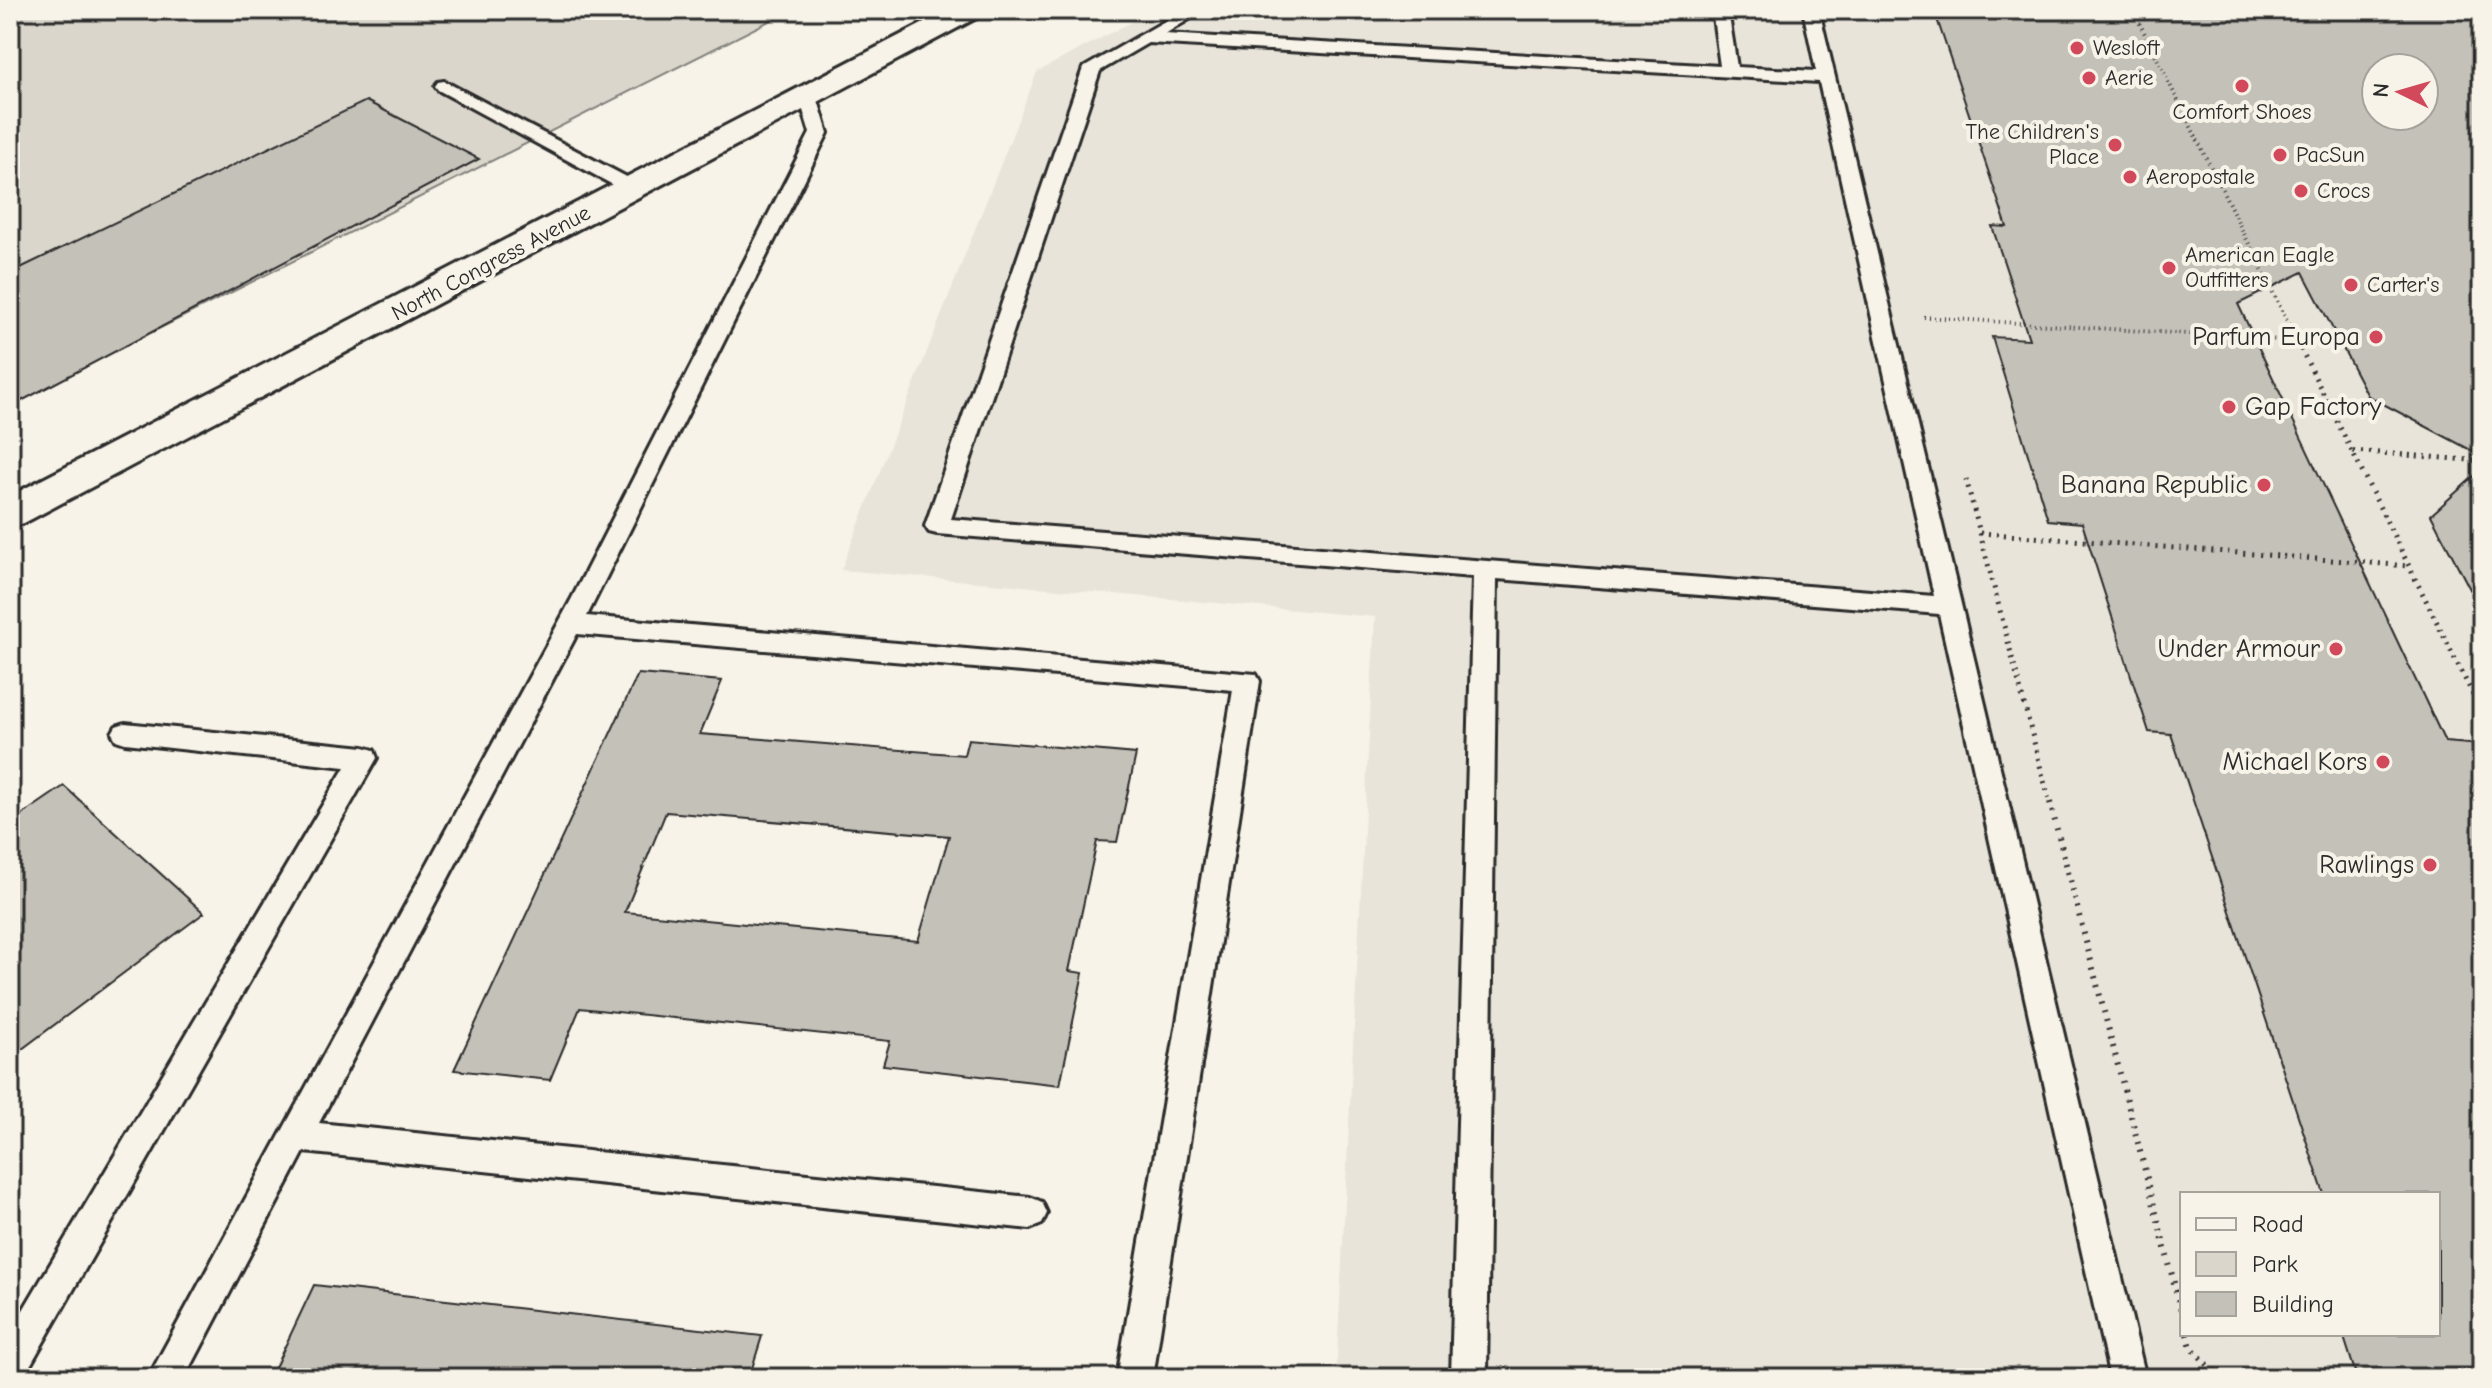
<svg xmlns="http://www.w3.org/2000/svg" width="2492" height="1388" viewBox="0 0 2492 1388" font-family="'Comic Neue',sans-serif">
	<style>
		.built { fill: #e8e4da; fill-rule: evenodd }
		.green { fill: #dad6cc; stroke: #82807c; stroke-width: 2 }
		.building { fill: #c4c1b9; stroke: #2b2b2b; stroke-width: 2; fill-rule: evenodd }
		.lines { fill: none; stroke-linecap: round; stroke-linejoin: round }
		.service-casing { stroke: #2b2b2b; stroke-width: 6 }
		.tertiary-casing { stroke: #2b2b2b; stroke-width: 6 }
		.path-far2 { stroke: #2b2b2b; stroke-width: 4; stroke-dasharray: 1 4; stroke-linecap: butt }
		.path-far1 { stroke: #2b2b2b; stroke-width: 5; stroke-dasharray: 2 6; stroke-linecap: butt }
		.path { stroke: #2b2b2b; stroke-width: 6; stroke-dasharray: 2 7; stroke-linecap: butt }
		.service { fill: #f7f3e8; fill-rule: evenodd }
		.tertiary { fill: #f7f3e8; fill-rule: evenodd }
		.poi-dot { fill: #d1495b; stroke: #f7f3e8; stroke-width: 3 }
		.labels { text-anchor: middle; dominant-baseline: central; stroke-width: 8; stroke-linejoin: round; paint-order: stroke }
		.far-poi-label { font-size: 22px; fill: #2b2b2b; stroke: #f7f3e8; text-anchor: start }
		.far-street-label { font-size: 22px; fill: #2b2b2b; stroke: #f7f3e8 }
		.poi-label { font-size: 26px; fill: #2b2b2b; stroke: #f7f3e8; text-anchor: end }
	</style>
	<rect width="100%" height="100%" fill="#f7f3e8"/>
	<filter id="ink" filterUnits="userSpaceOnUse"><feTurbulence type="fractalNoise" baseFrequency=".0125" numOctaves="2"/><feDisplacementMap in="SourceGraphic" scale="16" xChannelSelector="R" yChannelSelector="G"/><feConvolveMatrix kernelMatrix="1 2 1 2 8 2 1 2 1" color-interpolation-filters="sRGB"/></filter>
	<g filter="url(#ink)">
		<!-- built -->
		<path class="built" d="M1154,10H2482V1378H1336L1375,617L841,570L1037,72ZM2376,68H2424V116H2376ZM2182,1194H2438V1334H2182Z"/>
		<!-- green -->
		<polygon class="green" points="10,10 791,10 10,404"/>
		<!-- building -->
		<g class="building">
			<path d="M1934,10H2482V456L2368,396L2303,272L2238,304L2445,742L2482,745V1378H2357L2343,1334H2438V1194H2324L2171,734L2149,732L2082,523L2048,520L1992,337L2029,339L1992,226L2007,227ZM2376,68H2424V116H2376Z"/>
			<polygon points="366,101 479,159 10,407 10,273"/>
			<polygon points="2482,469 2482,612 2431,515"/>
			<path d="M638,674L722,681L700,734L964,755L968,739L1136,754L1117,842L1097,841L1069,971L1083,973L1060,1085L883,1065L890,1041L580,1008L550,1080L454,1070ZM666,812L949,836L918,941L625,912Z"/>
			<polygon points="64,786 204,913 10,1058 10,823"/>
			<polygon points="314,1285 762,1336 749,1378 270,1378"/>
		</g>
		<g class="lines">
			<defs>
				<g id="service">
					<path d="M1184,10H1204L1165,34L1720,66L1712,10H1728L1737,67L1816,71L1803,10H1819L2146,1378H2110L1939,614L1497,579L1487,1378H1451L1473,577L937,534L929,532L925,526L1083,68ZM1148,43L1819,82L1934,596L951,519L1100,71Z"/>
					<polygon points="444,81 640,184 643,188 633,194 626,192 438,90 435,86 438,82"/>
					<polygon points="808,92 817,97 828,133 587,616 1256,674 1260,681 1153,1378 1117,1378 1233,690 577,634 319,1123 1030,1197 1042,1202 1047,1213 1042,1224 1030,1229 304,1152 185,1378 148,1378 571,600 810,133 799,97"/>
					<polygon points="125,723 364,747 374,750 377,758 23,1378 10,1378 10,1332 345,767 125,743 116,740 112,733 116,726"/>
				</g>
				<polygon id="tertiary" points="949,10 984,10 980,16 24,523 10,527 10,496"/>
			</defs>
			<!-- service casing -->
			<use href="#service" class="service-casing"/>
			<!-- tertiary casing -->
			<use href="#tertiary" class="tertiary-casing"/>
			<!-- path-far2 -->
			<g class="path-far2">
				<polyline points="2133,10 2302,351"/>
				<polyline points="1924,317 2297,341"/>
			</g>
			<!-- path-far1 -->
			<g class="path-far1">
				<polyline points="2301,349 2482,713"/>
				<polyline points="2353,451 2482,461"/>
				<polyline points="1966,479 2050,804"/>
				<polyline points="1980,533 2409,566"/>
			</g>
			<!-- path -->
			<g class="path">
				<polyline points="2050,802 2182,1314"/>
				<polyline points="2187,1334 2191,1347 2220,1378"/>
			</g>
			<!-- service -->
			<use href="#service" class="service"/>
			<!-- tertiary -->
			<use href="#tertiary" class="tertiary"/>
		</g>
	</g>
	<!-- markers -->
	<g class="poi-dot">
		<circle cx="2077" cy="48" r="8"/>
		<circle cx="2089" cy="78" r="8"/>
		<circle cx="2242" cy="86" r="8"/>
		<circle cx="2115" cy="145" r="8"/>
		<circle cx="2280" cy="155" r="8"/>
		<circle cx="2130" cy="177" r="8"/>
		<circle cx="2301" cy="191" r="8"/>
		<circle cx="2169" cy="268" r="8"/>
		<circle cx="2351" cy="285" r="8"/>
		<circle cx="2376" cy="337" r="8"/>
		<circle cx="2229" cy="407" r="8"/>
		<circle cx="2264" cy="485" r="8"/>
		<circle cx="2336" cy="649" r="8"/>
		<circle cx="2383" cy="762" r="8"/>
		<circle cx="2430" cy="865" r="8"/>
	</g>
	<g class="labels">
		<!-- far-poi labels -->
		<g class="far-poi-label">
			<text x="2093" y="48">Wesloft</text>
			<text x="2105" y="78">Aerie</text>
			<text x="2242" y="112" text-anchor="middle">Comfort Shoes</text>
			<text x="2099" y="132" text-anchor="end">The Children's<tspan x="2099" dy="25">Place</tspan></text>
			<text x="2296" y="155">PacSun</text>
			<text x="2146" y="177">Aeropostale</text>
			<text x="2317" y="191">Crocs</text>
			<text x="2185" y="255">American Eagle<tspan x="2185" dy="25">Outfitters</tspan></text>
			<text x="2367" y="285">Carter's</text>
		</g>
		<!-- far-street labels -->
		<g class="far-street-label">
			<text transform="translate(491 263) rotate(-28)">North Congress Avenue</text>
		</g>
		<!-- poi labels -->
		<g class="poi-label">
			<text x="2360" y="337">Parfum Europa</text>
			<text x="2245" y="407" text-anchor="start">Gap Factory</text>
			<text x="2248" y="485">Banana Republic</text>
			<text x="2320" y="649">Under Armour</text>
			<text x="2367" y="762">Michael Kors</text>
			<text x="2414" y="865">Rawlings</text>
		</g>
	</g>
	<!-- margin -->
	<rect width="2492" height="1388" fill="none" stroke="#f7f3e8" stroke-width="40"/>
	<rect x="20" y="20" width="2452" height="1348" fill="none" stroke="#2b2b2b" stroke-width="3" filter="url(#ink)"/>
	<!-- legend -->
	<rect x="2180" y="1192" width="260" height="144" fill="#f7f3e8" stroke="#a5a39c" stroke-width="2"/>
	<rect x="2196" y="1218" width="40" height="12" fill="#f7f3e8" stroke="#a5a39c" stroke-width="2"/>
	<text x="2252" y="1232" font-size="24" fill="#2b2b2b">Road</text>
	<rect x="2196" y="1252" width="40" height="24" fill="#dad6cc" stroke="#a5a39c" stroke-width="2"/>
	<text x="2252" y="1272" font-size="24" fill="#2b2b2b">Park</text>
	<rect x="2196" y="1292" width="40" height="24" fill="#c4c1b9" stroke="#a5a39c" stroke-width="2"/>
	<text x="2252" y="1312" font-size="24" fill="#2b2b2b">Building</text>
	<!-- north arrow -->
	<g transform="translate(2400 92) rotate(275)"><circle r="38" fill="#f7f3e8" stroke="#a5a39c" stroke-width="2"/>
	<path d="M0-6L14 30L0 20L-14 30Z" fill="#d1495b"/>
	<text y="-12" font-size="22" font-weight="bold" text-anchor="middle" fill="#2b2b2b">N</text>
	</g>
</svg>
